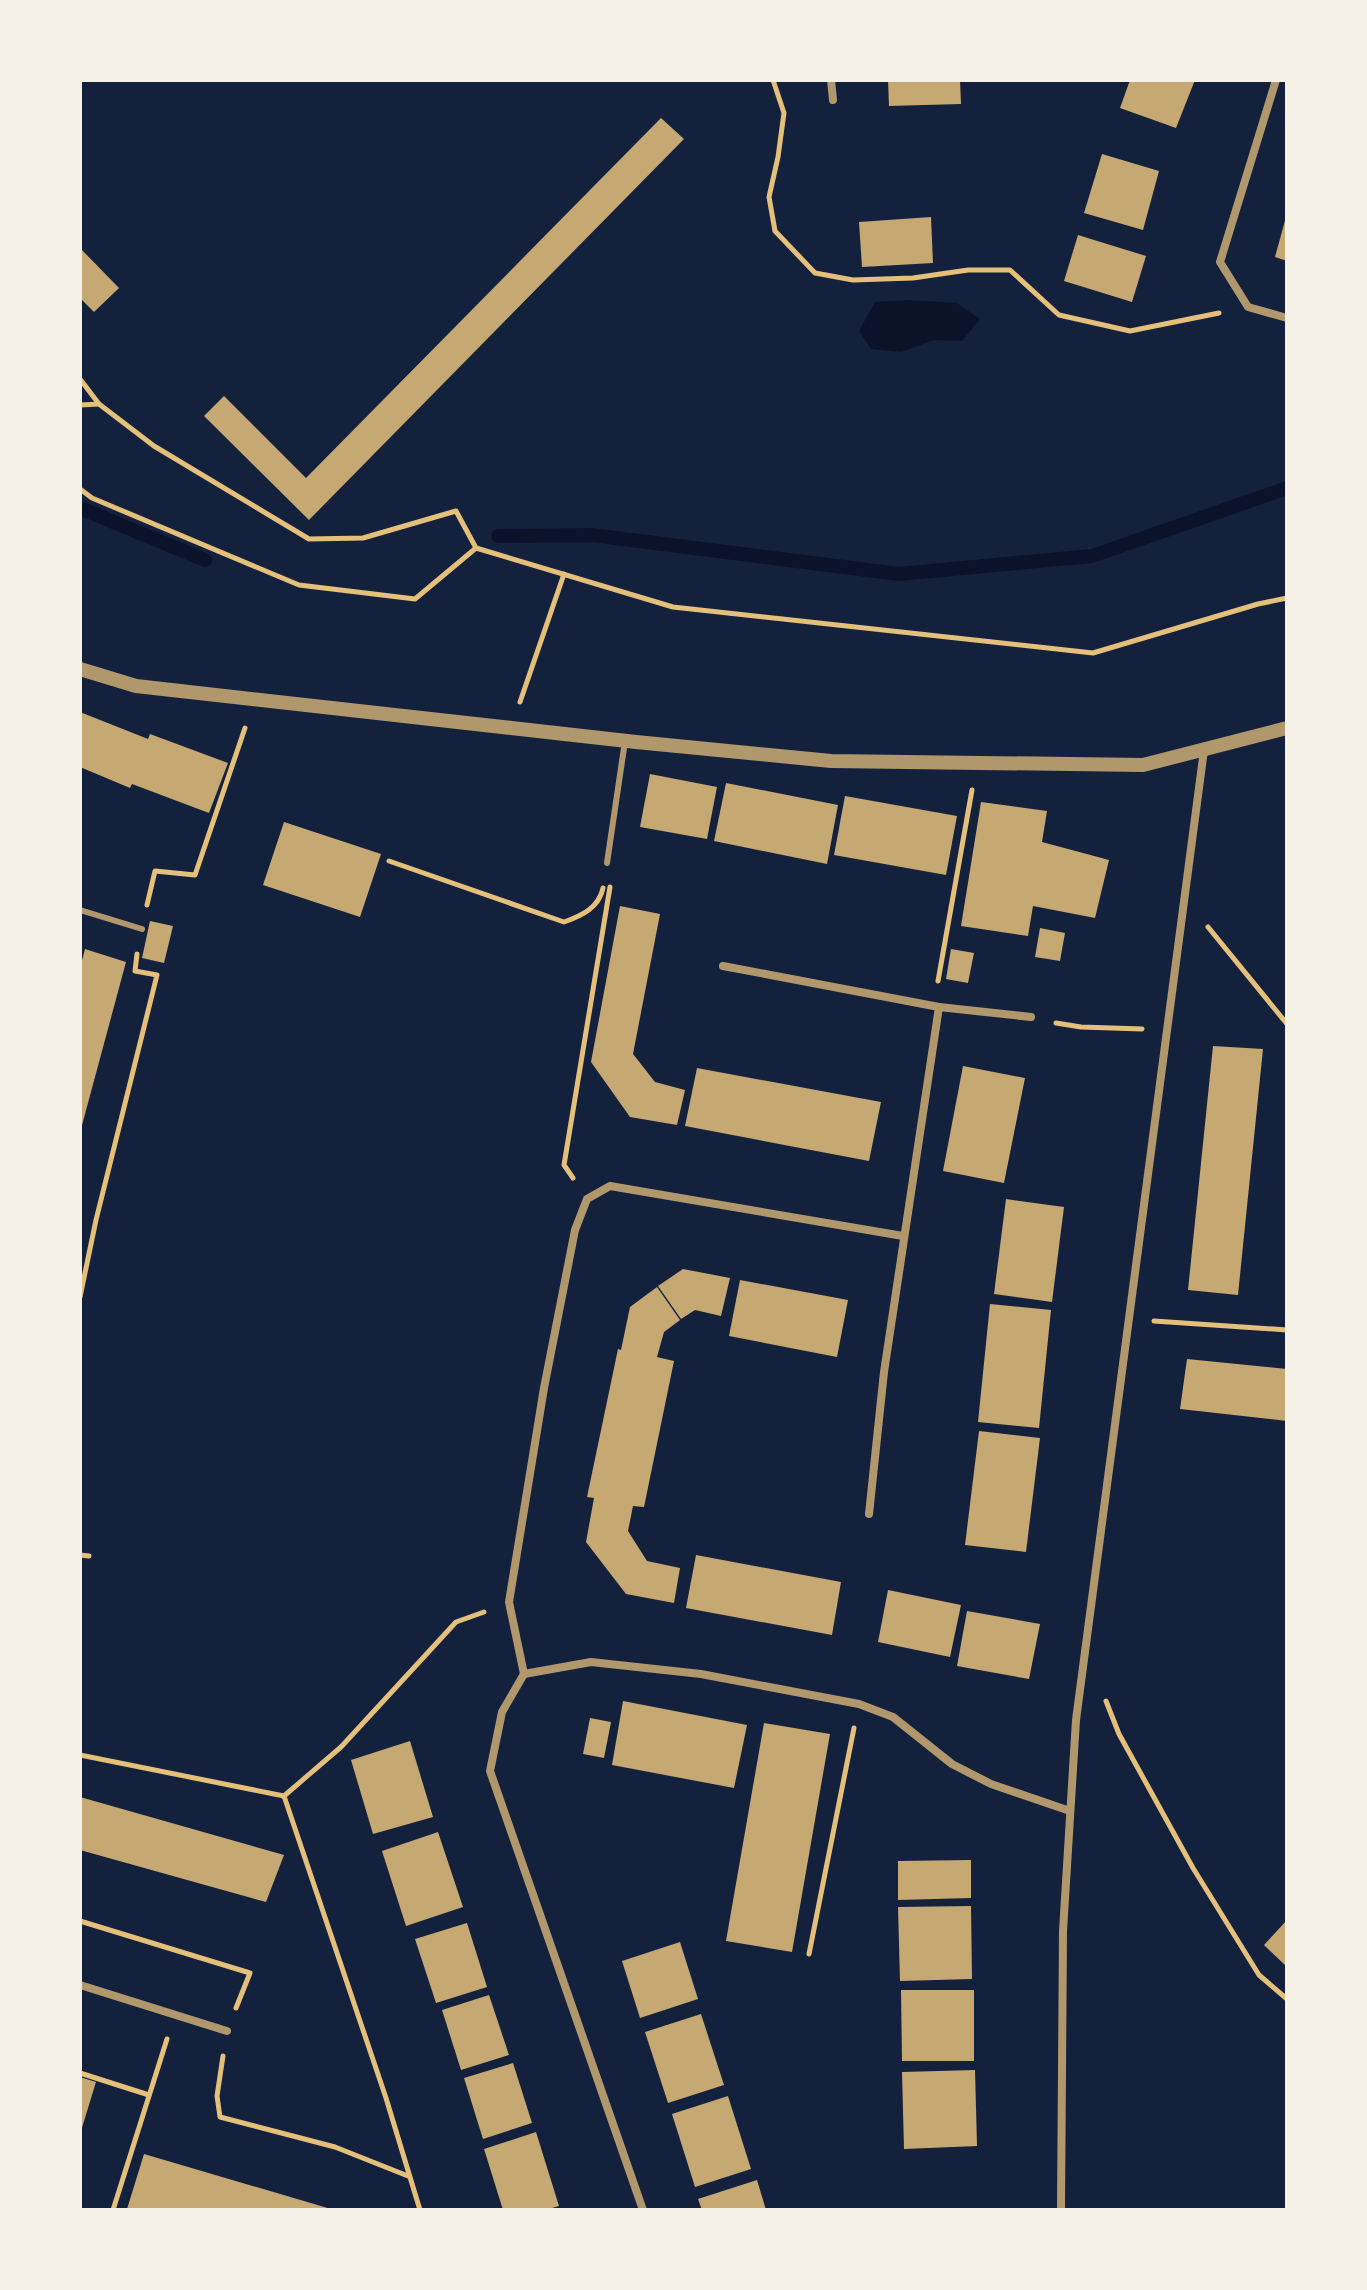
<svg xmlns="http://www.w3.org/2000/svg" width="1367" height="2290" viewBox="0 0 1367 2290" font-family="Montserrat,sans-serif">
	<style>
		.water { fill: #0b132b }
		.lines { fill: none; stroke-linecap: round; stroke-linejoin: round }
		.stream { stroke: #0b132b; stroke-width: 14 }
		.building { fill: #c6a872 }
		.path { stroke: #e5c07b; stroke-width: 5 }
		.service { stroke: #b1986c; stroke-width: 6 }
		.minor { stroke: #b1986c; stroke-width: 8 }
		.tertiary { stroke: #b1986c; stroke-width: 14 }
	</style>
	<rect width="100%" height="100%" fill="#14213d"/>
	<!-- water -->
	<polygon class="water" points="908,300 957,303 980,319 962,341 934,340 901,352 871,349 859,331 875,302"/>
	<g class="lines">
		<!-- stream -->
		<g class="stream">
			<polyline points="80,508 205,560"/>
			<polyline points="498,536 592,535 899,574 1092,556 1287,488"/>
		</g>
	</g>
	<!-- building -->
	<g class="building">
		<polygon points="888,80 960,80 961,104 889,106"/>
		<polygon points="1130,80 1195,80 1176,128 1120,108"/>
		<polygon points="661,118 684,139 309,520 204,416 224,396 306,478"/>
		<polygon points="1102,154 1159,171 1143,230 1084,213"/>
		<polygon points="931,217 933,263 862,267 859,222"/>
		<polygon points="1286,217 1287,217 1287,261 1275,257"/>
		<polygon points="1078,235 1146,256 1132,302 1064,281"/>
		<polygon points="80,248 119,288 94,312 80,298"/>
		<polygon points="80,712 148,739 150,734 228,763 209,813 132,784 130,788 80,767"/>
		<polygon points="650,774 717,787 707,839 640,827"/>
		<polygon points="726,783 838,805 827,864 714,841"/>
		<polygon points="845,796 957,816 946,875 834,855"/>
		<polygon points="981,802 1047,811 1042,842 1109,860 1095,918 1033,906 1028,936 961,926"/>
		<polygon points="284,822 381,854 360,917 263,885"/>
		<polygon points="620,906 660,914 633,1054 655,1082 685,1090 677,1125 630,1117 591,1062"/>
		<polygon points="150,921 173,926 164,963 142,958"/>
		<polygon points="1040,928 1065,933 1060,961 1035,957"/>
		<polygon points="85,949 126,962 81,1129 80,968"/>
		<polygon points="951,949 974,953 968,983 946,979"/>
		<polygon points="1213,1046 1263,1049 1238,1295 1188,1290"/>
		<polygon points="963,1066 1025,1078 1004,1183 943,1171"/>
		<polygon points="697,1068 881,1102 869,1161 685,1126"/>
		<polygon points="1006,1199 1064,1207 1052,1302 994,1294"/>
		<polygon points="683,1269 730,1278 721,1316 695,1310 681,1319 658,1286"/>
		<polygon points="740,1280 848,1300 837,1357 729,1336"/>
		<polygon points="657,1287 680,1320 664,1332 657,1357 674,1361 644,1507 633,1506 628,1531 647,1561 680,1568 674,1603 626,1594 586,1542 594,1498 587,1497 618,1349 621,1350 630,1307"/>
		<polygon points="990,1304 1051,1310 1039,1428 978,1422"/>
		<polygon points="1187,1359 1287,1369 1287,1421 1180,1409"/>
		<polygon points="979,1431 1040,1438 1026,1552 965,1545"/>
		<polygon points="696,1555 841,1582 832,1635 686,1608"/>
		<polygon points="888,1590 961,1605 950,1657 878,1642"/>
		<polygon points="967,1611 1040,1624 1029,1679 957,1666"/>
		<polygon points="623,1701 747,1725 734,1788 612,1765"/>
		<polygon points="590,1718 611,1722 604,1758 583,1754"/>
		<polygon points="764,1723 830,1734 792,1952 726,1941"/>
		<polygon points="410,1741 433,1817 373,1834 351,1760"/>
		<polygon points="80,1797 284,1855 266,1902 80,1850"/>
		<polygon points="438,1832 463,1907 406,1926 382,1851"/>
		<polygon points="971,1860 971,1898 898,1900 898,1861"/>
		<polygon points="971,1906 972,1979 900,1981 898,1907"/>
		<polygon points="1287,1920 1287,1967 1264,1945"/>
		<polygon points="467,1923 487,1987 436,2003 415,1939"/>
		<polygon points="680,1942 698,1999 640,2018 622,1961"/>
		<polygon points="901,1990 974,1990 974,2061 902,2061"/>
		<polygon points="489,1995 509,2055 461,2070 442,2010"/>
		<polygon points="701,2014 724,2085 668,2103 645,2032"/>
		<polygon points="513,2063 532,2123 483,2139 464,2078"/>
		<polygon points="975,2070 977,2146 904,2149 902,2072"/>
		<polygon points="80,2077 96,2082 81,2131 80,2130"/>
		<polygon points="728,2096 751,2169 695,2187 672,2114"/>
		<polygon points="536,2132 559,2206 545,2210 503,2210 484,2149"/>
		<polygon points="144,2154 331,2209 330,2210 127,2209"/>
		<polygon points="757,2180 766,2210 702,2210 698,2199"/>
	</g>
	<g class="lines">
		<!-- path -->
		<g class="path">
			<polyline points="773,80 784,113 778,157 769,197 775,231 815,273 853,280 913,278 968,270 1010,270 1059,315 1130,331 1219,313"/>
			<polyline points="80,379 99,404 154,446 309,539 363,538 456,511 476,548 673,607 1093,653 1258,604 1287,598"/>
			<polyline points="80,405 99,404"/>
			<polyline points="80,489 92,498 299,585 415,599 476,548"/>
			<polyline points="520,702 564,574"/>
			<path d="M389,861L564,922C581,916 599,908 603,888"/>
			<polyline points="147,905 155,871 195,875 245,728"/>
			<polyline points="1208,927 1287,1024"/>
			<polyline points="938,981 972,790"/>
			<polyline points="1056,1023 1081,1027 1142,1029"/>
			<polyline points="573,1178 564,1165 610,887"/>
			<polyline points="80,1297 96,1220 157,975 135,971 137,954"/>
			<polyline points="1154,1321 1287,1330"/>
			<polyline points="80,1555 89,1556"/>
			<polyline points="1106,1701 1119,1734 1193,1868 1259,1975 1287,1999"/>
			<polyline points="80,1755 284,1796"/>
			<polyline points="284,1796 386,2098 420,2210"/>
			<polyline points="284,1796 341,1747 456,1622 484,1612"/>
			<polyline points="80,1921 250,1973 236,2008"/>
			<polyline points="809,1954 854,1728"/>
			<polyline points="223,2056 217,2096 220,2117 335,2147 408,2176"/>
			<polyline points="80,2073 149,2095"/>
			<polyline points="113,2210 167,2039"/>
		</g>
		<!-- service -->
		<g class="service">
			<polyline points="607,863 625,741"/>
			<polyline points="80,910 142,929"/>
		</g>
		<!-- minor -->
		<g class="minor">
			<polyline points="831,80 833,100"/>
			<polyline points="1276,80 1220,262 1248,307 1287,318"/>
			<polyline points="723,966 939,1007"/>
			<polyline points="869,1514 884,1372 939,1007 1031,1017"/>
			<polyline points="524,1674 509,1602 544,1388 575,1230 587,1199 610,1186 903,1236"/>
			<polyline points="524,1674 591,1662 701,1674 859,1704 893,1717 952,1764 991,1784 1070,1811"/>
			<polyline points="524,1674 502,1712 490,1771 643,2210"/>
			<polyline points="80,1985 227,2031"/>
			<polyline points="1061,2210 1063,1931 1076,1720 1204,750"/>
		</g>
		<!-- tertiary -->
		<polyline class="tertiary" points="80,669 136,686 636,742 831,761 1143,765 1287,728"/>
	</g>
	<!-- border -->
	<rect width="1367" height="2290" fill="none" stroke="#f6f1e7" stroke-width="164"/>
</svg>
